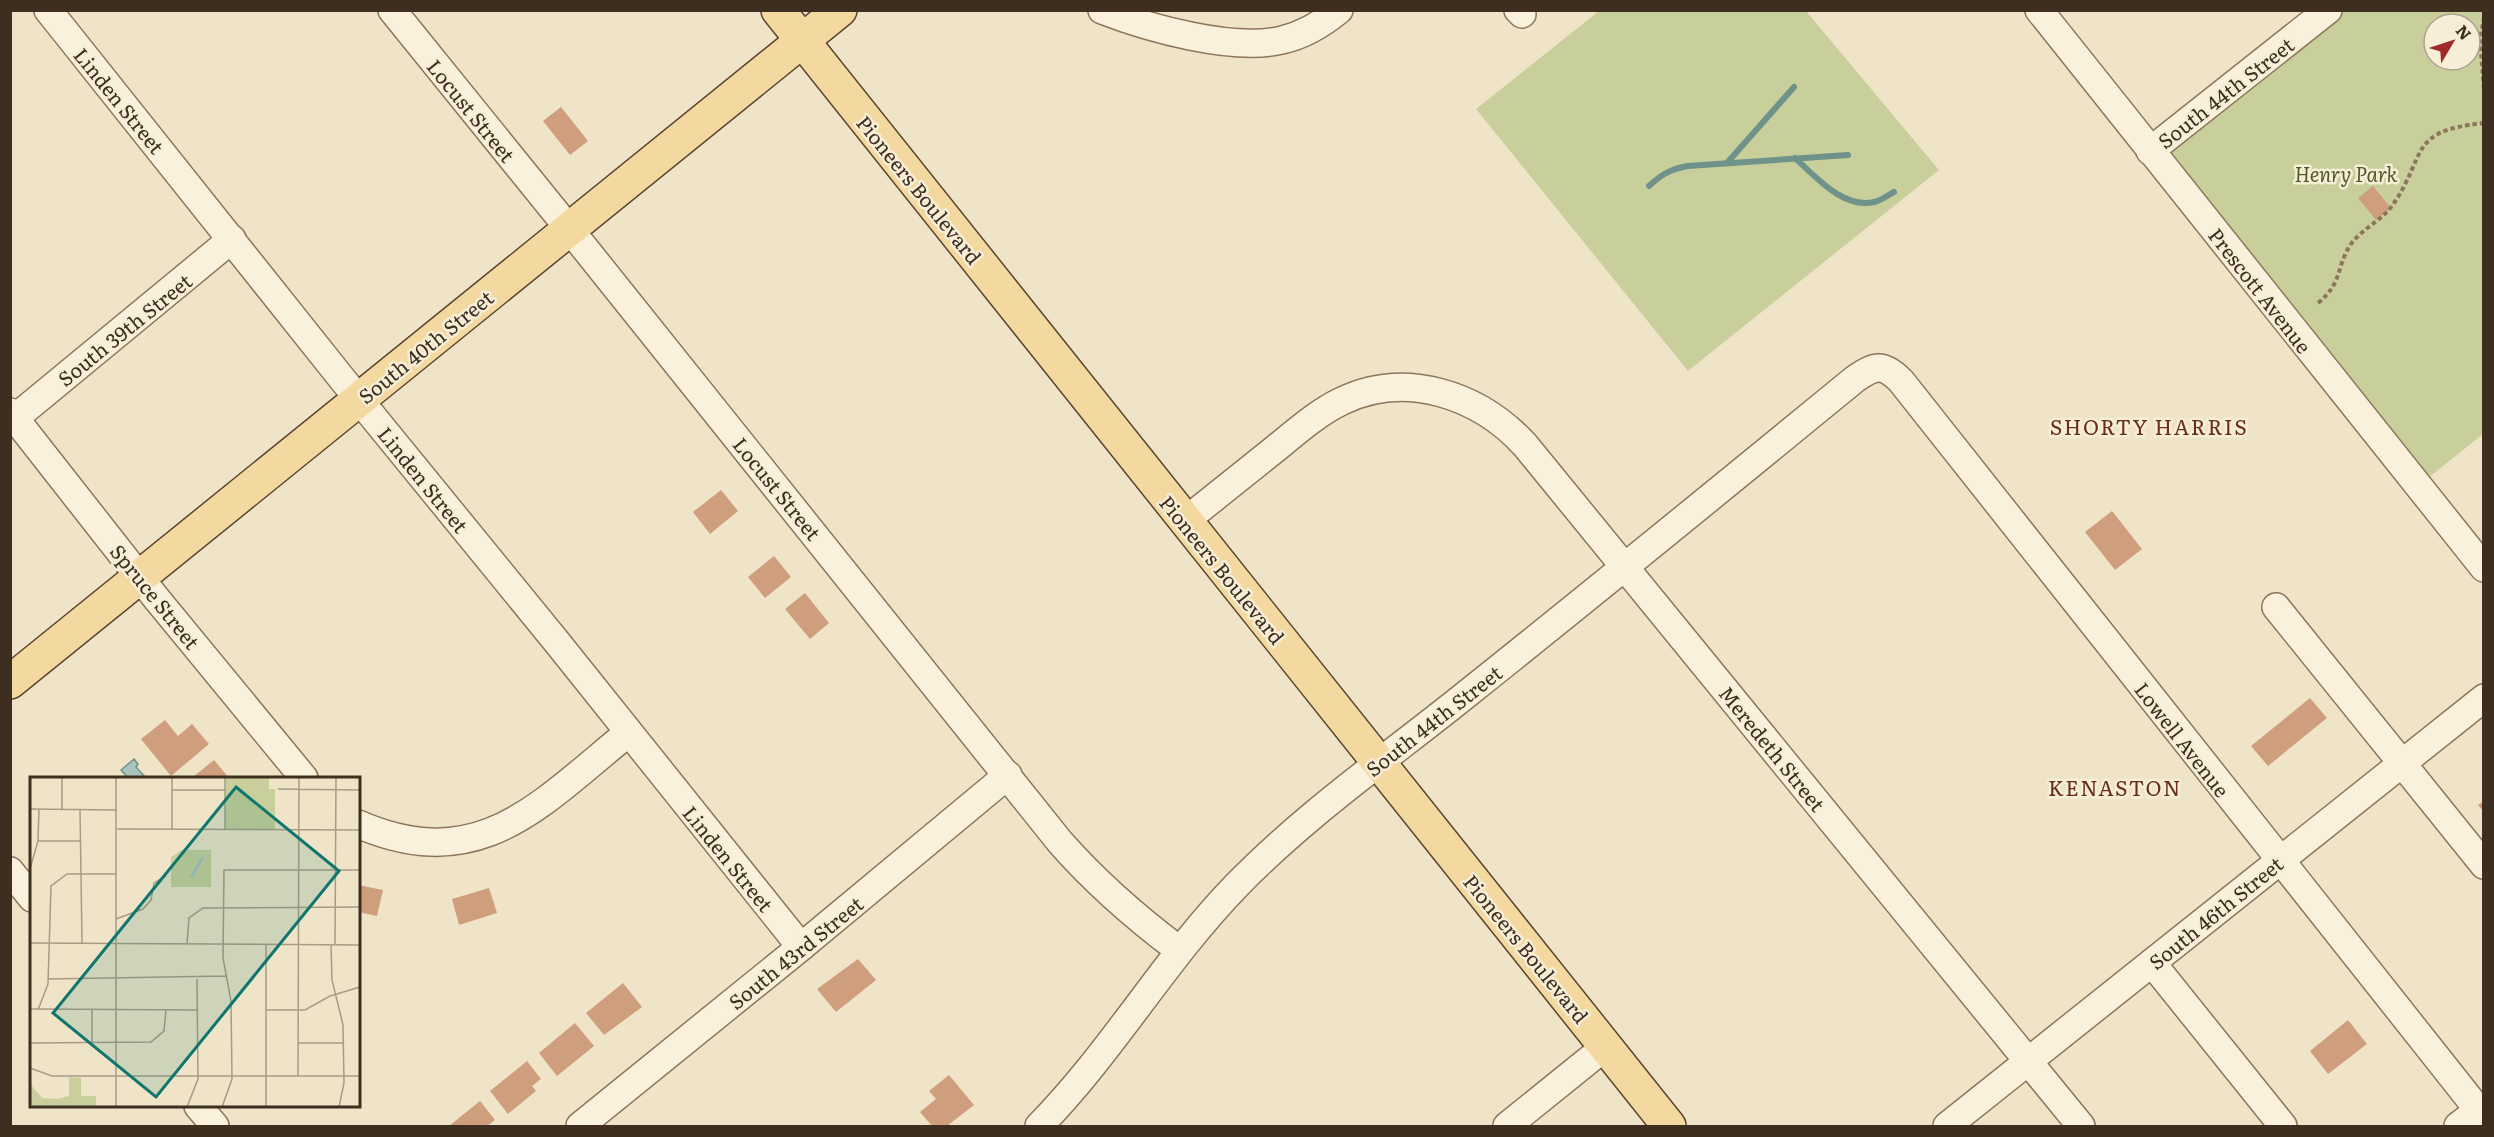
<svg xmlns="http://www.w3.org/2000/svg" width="2494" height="1137" viewBox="0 0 2494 1137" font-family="Literata,serif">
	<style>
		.park { fill: #c9cf9b; fill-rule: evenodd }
		.water { fill: #a9c4bc; stroke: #6f938a; stroke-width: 1.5 }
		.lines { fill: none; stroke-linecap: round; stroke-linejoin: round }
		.stream { stroke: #6f938a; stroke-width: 6 }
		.building { fill: #cf9f7d }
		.minor-casing { stroke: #8d765c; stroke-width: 30 }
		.major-casing { stroke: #5b4430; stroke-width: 36 }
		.path { stroke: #8d765c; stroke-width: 4; stroke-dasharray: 4.5 3; stroke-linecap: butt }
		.minor { stroke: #faf1dc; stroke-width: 27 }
		.major { stroke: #f3d9a0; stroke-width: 33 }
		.labels { text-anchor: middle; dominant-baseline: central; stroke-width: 5; stroke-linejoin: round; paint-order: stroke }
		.street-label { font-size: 20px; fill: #3d2e20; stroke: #f7eed8 }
		.park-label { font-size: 20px; font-style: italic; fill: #4d5a26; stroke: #f7eed8 }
		.neighbourhood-label { font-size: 21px; letter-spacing: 1.5px; fill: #6b2e1e; stroke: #f7eed8 }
		.inset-river { fill: none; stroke: #a9c4bc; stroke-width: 3 }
		.inset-road { fill: none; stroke: #a89b85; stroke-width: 1.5 }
		.view { fill: #0f766e; fill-opacity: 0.15; stroke: #0f766e; stroke-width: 3 }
		.inset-edge { fill: none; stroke: #3d2e20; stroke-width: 3 }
	</style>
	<rect width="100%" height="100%" fill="#f0e4c8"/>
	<!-- park -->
	<g class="park">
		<polygon points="1599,11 1806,11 1939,170 1688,371 1476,109"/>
		<path d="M2328,11H2483V434L2418,486L2150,151ZM2434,24H2470V60H2434Z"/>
	</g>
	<!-- water -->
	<polygon class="water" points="134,759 138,764 136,767 146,778 128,778 121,770"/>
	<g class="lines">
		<!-- stream -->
		<g class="stream">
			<path d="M1795,158C1816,177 1843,209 1874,202C1881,201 1888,195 1894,192"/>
			<polyline points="1727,163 1794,87"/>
			<path d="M1649,186C1662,174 1671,169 1688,166L1848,155"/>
		</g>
	</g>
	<!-- building -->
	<g class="building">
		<polygon points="561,107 588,141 570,155 543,121"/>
		<polygon points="2373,186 2391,208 2376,220 2358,198"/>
		<polygon points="721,490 738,511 710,534 693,512"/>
		<polygon points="2112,511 2142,549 2115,570 2085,532"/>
		<polygon points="774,556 791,577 765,598 748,577"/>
		<polygon points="805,593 829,623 810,639 785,609"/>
		<polygon points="2310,698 2327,718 2268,766 2251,746"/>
		<polygon points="165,720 178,736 192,724 209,744 171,776 141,739"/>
		<polygon points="214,760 229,778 194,778 193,777"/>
		<polygon points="2484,801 2484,812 2478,805"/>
		<polygon points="358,885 383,890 377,916 358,912"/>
		<polygon points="489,888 497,913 459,925 452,899"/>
		<polygon points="858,959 876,980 836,1012 817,989"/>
		<polygon points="623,983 642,1007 604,1035 586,1013"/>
		<polygon points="2348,1020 2367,1044 2328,1074 2310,1051"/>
		<polygon points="575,1023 594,1046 557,1076 539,1053"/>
		<polygon points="527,1061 541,1079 532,1086 536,1091 508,1114 490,1091"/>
		<polygon points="949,1075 974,1105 947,1126 932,1126 920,1112 936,1099 929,1091"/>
		<polygon points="480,1101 495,1120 487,1126 449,1126"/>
	</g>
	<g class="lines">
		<defs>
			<g id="minor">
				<polyline points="48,10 343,380 556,641 801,947"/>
				<path d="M392,10L587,251L1060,842C1096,883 1135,917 1179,950"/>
				<path d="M1102,10C1148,28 1234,52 1282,40C1304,35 1322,24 1339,10"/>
				<polyline points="1518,10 1522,14"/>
				<polyline points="2039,10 2484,568"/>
				<polyline points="2150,151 2328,10"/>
				<polyline points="10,412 156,598 304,778"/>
				<polyline points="15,418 232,239"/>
				<path d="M1185,521C1215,497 1245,473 1275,449C1296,432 1317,413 1342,401C1406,370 1479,395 1525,445L2081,1126"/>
				<polyline points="2276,607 2484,865"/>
				<path d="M358,824C480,877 540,804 628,733"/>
				<polyline points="10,871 32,898"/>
				<polyline points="2152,963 2283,1126"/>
				<polyline points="198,1106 215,1126"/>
				<polyline points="580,1126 801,947 1008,775"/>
				<path d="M1039,1126C1112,1052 1164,960 1237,885C1308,812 1394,753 1473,689C1601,587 1728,483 1855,379C1875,365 1883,363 1901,381L2484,1117"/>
				<polyline points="1507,1126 1605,1047"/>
				<polyline points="1947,1126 2484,698"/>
				<polyline points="2458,1126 2484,1106"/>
			</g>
			<g id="major">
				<polyline points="778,10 1669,1126"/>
				<polyline points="10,682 840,10"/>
			</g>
		</defs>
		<!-- minor casing -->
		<use href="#minor" class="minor-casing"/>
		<!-- major casing -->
		<use href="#major" class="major-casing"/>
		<!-- path -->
		<g class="path">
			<polyline points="2484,17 2480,40 2484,89"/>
			<path d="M2318,303C2343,283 2336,266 2351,244C2362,229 2382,220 2392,206C2428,155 2406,131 2484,123"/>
		</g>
		<!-- minor -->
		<use href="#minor" class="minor"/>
		<!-- major -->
		<use href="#major" class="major"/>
	</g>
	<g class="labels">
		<!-- street labels -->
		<g class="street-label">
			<text transform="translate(2225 92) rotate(-38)">South 44th Street</text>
			<text transform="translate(120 100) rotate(51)">Linden Street</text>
			<text transform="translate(472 110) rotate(51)">Locust Street</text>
			<text transform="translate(920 189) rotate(51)">Pioneers Boulevard</text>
			<text transform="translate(2261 290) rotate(52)">Prescott Avenue</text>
			<text transform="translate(124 329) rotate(-39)">South 39th Street</text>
			<text transform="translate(425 346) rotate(-39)">South 40th Street</text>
			<text transform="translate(424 479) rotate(51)">Linden Street</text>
			<text transform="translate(778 488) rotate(51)">Locust Street</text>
			<text transform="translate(1223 569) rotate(51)">Pioneers Boulevard</text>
			<text transform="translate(156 596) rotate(51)">Spruce Street</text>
			<text transform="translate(1433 720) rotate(-38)">South 44th Street</text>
			<text transform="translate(2183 739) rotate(52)">Lowell Avenue</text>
			<text transform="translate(1773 748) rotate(51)">Meredeth Street</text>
			<text transform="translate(729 858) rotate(51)">Linden Street</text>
			<text transform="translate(2215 912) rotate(-39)">South 46th Street</text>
			<text transform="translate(1527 948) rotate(51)">Pioneers Boulevard</text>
			<text transform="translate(795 952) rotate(-39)">South 43rd Street</text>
		</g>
		<!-- park labels -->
		<g class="park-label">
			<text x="2346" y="173">Henry Park</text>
		</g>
		<!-- neighbourhood labels -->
		<g class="neighbourhood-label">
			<text x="2149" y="425">SHORTY HARRIS</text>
			<text x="2115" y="786">KENASTON</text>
		</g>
	</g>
	<!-- overview -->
	<g transform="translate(30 777)">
		<rect width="330" height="330" fill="#f0e4c8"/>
		<path d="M39,300L51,301V319H66V330H3L0,326V307L12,321L27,322L39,319Z" fill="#c9cf9b"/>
		<path d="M195,0H239V12H245V53L195,52ZM152,73H181V110H141V80ZM0,307L19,330H6L0,323Z" fill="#c9cf9b"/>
		<path class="inset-river" d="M161,100L173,80"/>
		<path class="inset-road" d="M248,12L330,13M142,13H195M0,32L86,33M32,32V0M50,33L52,166M87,52L330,53M142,52V0M195,52V0M8,64H50M0,92L8,64L9,32M86,142L113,132L121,123L124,106L136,99M0,166L330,168M157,166L159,141L173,131L330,130M236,167V330M305,167L306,0M301,168L302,203L313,248L314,306L309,330M18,202L196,199M0,232L168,233M8,233L18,207L21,109L37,97H86M62,233V266M236,233H275L300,219L330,210M0,266L121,265L134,254L136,233M268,266H314M0,291L22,299H330M268,299L269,0M86,330V0M157,330L168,302L167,202M192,330L202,302L201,224L193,181L194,93H330"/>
		<path class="view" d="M206,10L309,94L126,320L23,236Z"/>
		<rect width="330" height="330" class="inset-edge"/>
	</g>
	<!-- border -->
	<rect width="2494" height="1137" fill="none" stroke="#3d2e20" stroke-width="24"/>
	<!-- north arrow -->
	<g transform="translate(2452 42) rotate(51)"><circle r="28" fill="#f7eed8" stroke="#ada18e" stroke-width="1.5"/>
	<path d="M0-4.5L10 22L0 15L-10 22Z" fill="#9e2a2b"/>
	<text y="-9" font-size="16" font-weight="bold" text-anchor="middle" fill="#3d2e20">N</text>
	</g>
</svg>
